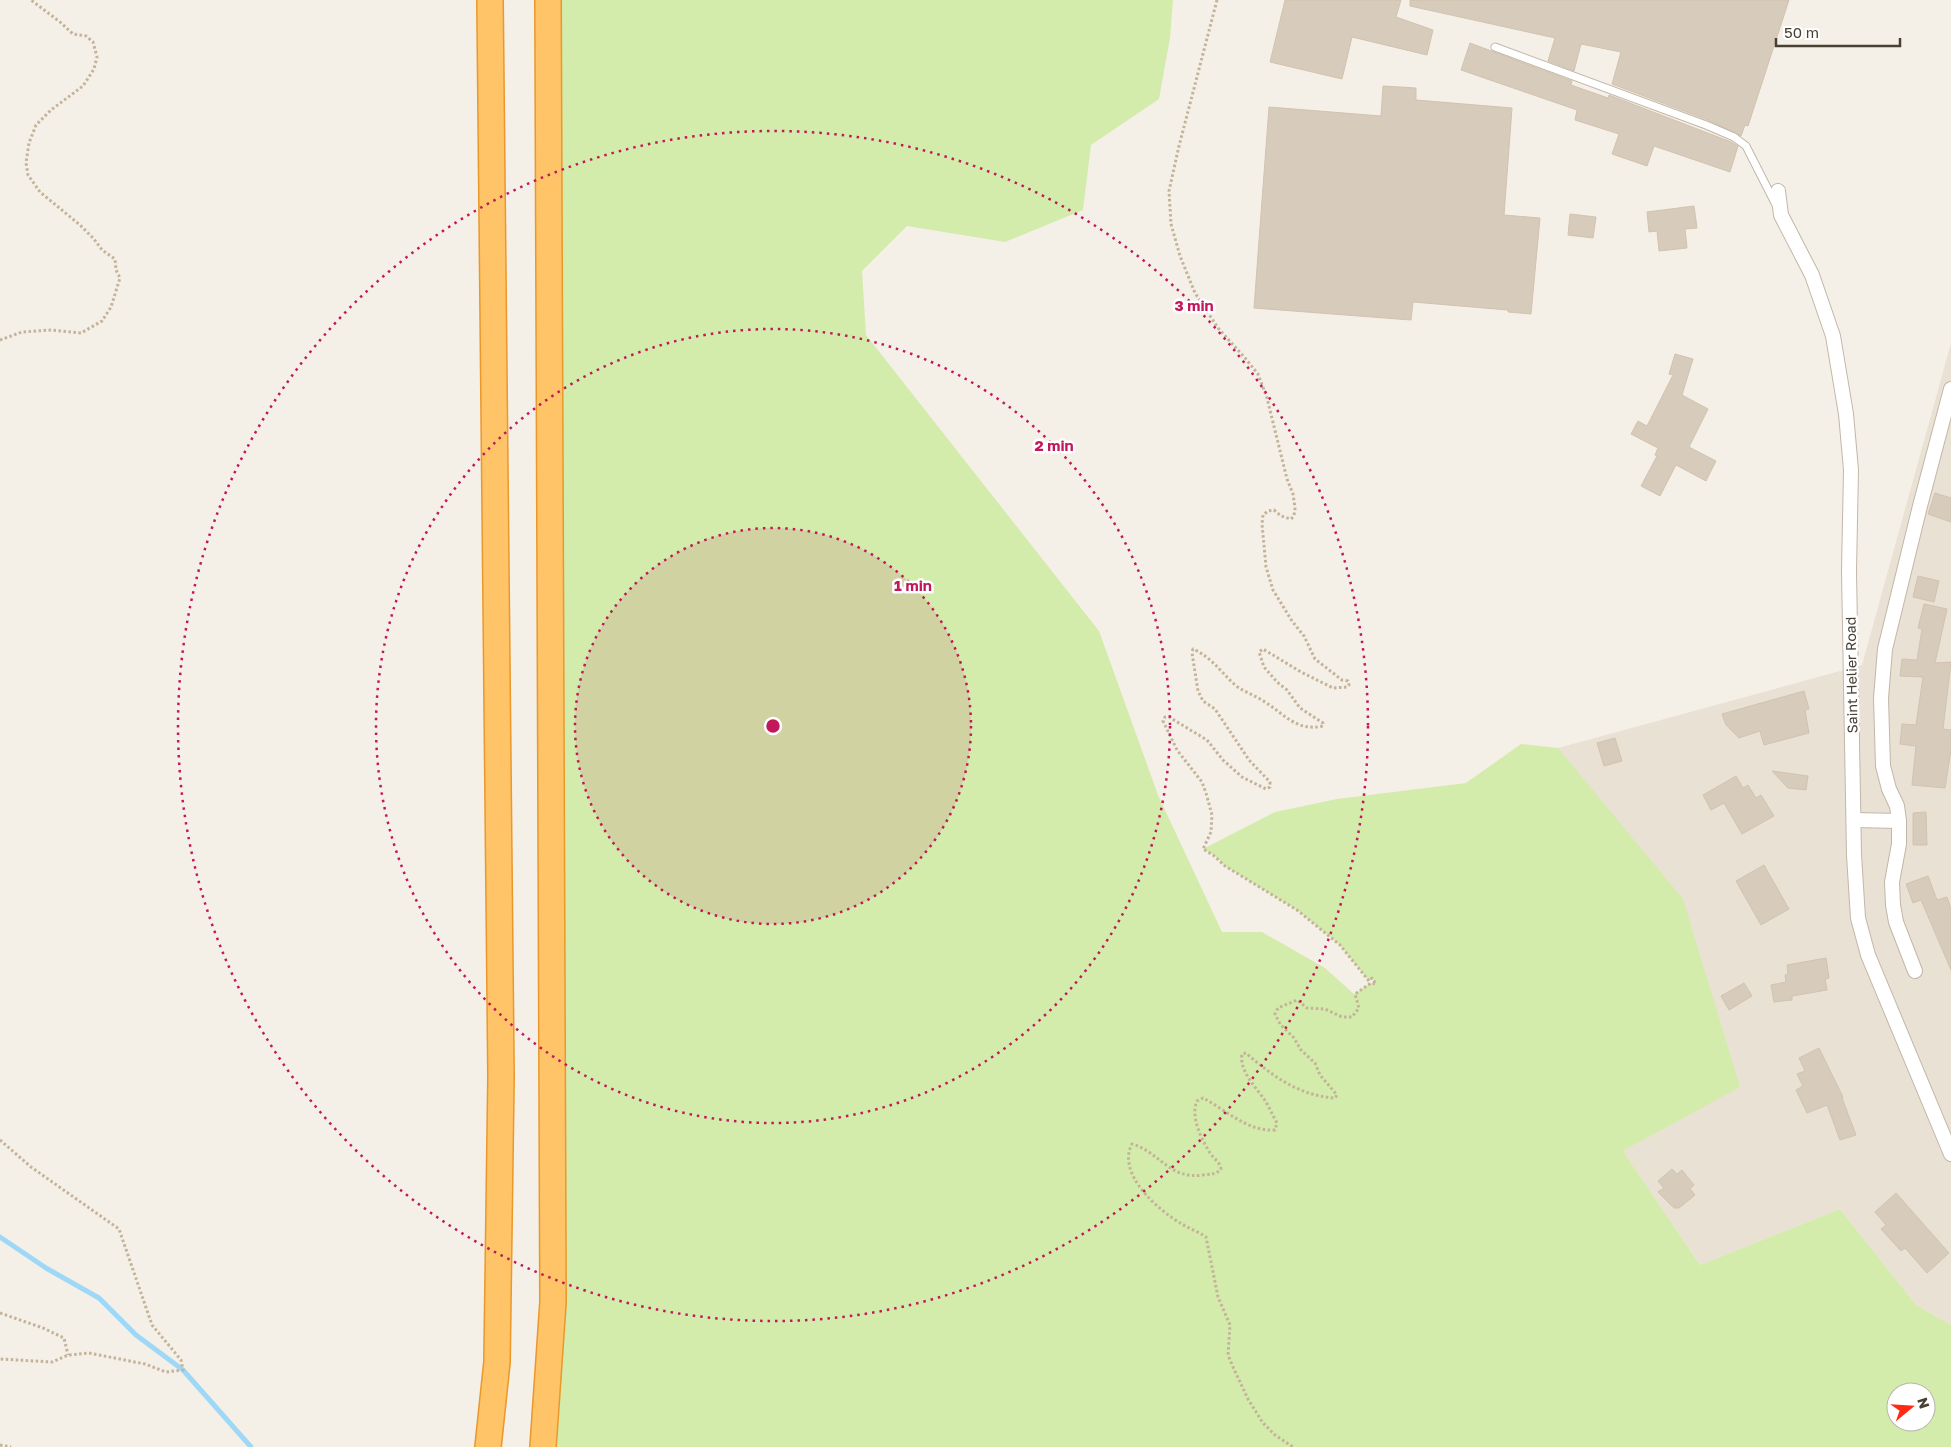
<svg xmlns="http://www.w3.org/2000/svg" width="1951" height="1447" viewBox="0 0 1951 1447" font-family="'Golos Text',sans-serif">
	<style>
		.residential { fill: #e9e1d4 }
		.green { fill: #d3ecac; fill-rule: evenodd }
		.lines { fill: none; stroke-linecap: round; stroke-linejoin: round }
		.stream { stroke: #9ed8f6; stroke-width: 5 }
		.building { fill: #d7cbbb; stroke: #d3c2ae }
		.service-casing { stroke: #c1b7a9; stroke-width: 9 }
		.minor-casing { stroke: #c1b7a9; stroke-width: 16 }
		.motorway-casing { stroke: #ea982c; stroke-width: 28 }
		.path { stroke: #c4b299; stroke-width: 3; stroke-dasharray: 2.5 2.5; stroke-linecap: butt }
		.service { stroke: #fff; stroke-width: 7 }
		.minor { stroke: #fff; stroke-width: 14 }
		.motorway { stroke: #ffc368; stroke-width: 25 }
		.ring { fill: none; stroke: #c2185b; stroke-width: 2.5; stroke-dasharray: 2.5 5 }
		.labels { text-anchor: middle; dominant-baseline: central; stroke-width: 5; stroke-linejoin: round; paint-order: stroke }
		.street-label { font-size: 14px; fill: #494035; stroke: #fff }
		.centre { fill: #c2185b; stroke: #fff; stroke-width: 2.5 }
		.ring-label { font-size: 15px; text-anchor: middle; font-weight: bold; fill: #c2185b; stroke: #fff; stroke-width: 5; stroke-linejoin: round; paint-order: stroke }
	</style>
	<rect width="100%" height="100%" fill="#f5f0e7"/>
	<!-- residential -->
	<polygon class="residential" points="1951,343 1951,1325 1916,1305 1840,1209 1700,1265 1623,1151 1740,1086 1558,748 1862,665"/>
	<!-- green -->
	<path class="green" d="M553,0H1173L1170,38L1159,99L1091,145L1083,210L1005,242L907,226L862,271L866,335L1099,631L1158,795L1222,932H1262L1325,968L1354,994L1371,983L1375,984L1373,979L1369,981L1340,945L1297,910L1225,866L1214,855L1203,849L1275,812L1337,799L1466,783L1521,744L1558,748L1683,899L1740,1087L1623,1151L1700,1265L1840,1209L1916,1305L1951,1325V1447H557L565,1305ZM1896,1392H1926V1422H1896Z"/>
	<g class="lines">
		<!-- stream -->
		<polyline class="stream" points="0,1237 46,1268 99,1298 136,1335 183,1370 251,1447"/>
	</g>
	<!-- building -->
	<g class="building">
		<polygon points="1285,0 1401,0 1396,17 1433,30 1427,55 1352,37 1342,79 1270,62"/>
		<polygon points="1410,0 1789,0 1748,126 1745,125 1741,136 1708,120 1612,84 1621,52 1581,44 1574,71 1548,61 1555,38 1410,6"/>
		<polygon points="1470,43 1572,81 1571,85 1608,98 1609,95 1731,142 1738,146 1730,172 1654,146 1647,166 1612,154 1619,134 1575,120 1577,110 1461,70"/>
		<polygon points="1383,86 1416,88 1416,100 1512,108 1504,215 1540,218 1531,314 1508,312 1508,310 1413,302 1411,320 1254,308 1269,107 1381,116"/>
		<polygon points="1694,206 1697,228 1685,229 1687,248 1659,251 1657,231 1649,232 1647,212"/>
		<polygon points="1570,214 1596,217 1593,238 1568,235"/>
		<polygon points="1675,354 1693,359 1682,395 1708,409 1689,447 1716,461 1706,481 1676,465 1660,496 1641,486 1657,456 1655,455 1658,448 1631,434 1638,421 1647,426 1673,375 1669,374"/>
		<polygon points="1935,493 1951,498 1951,522 1928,514"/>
		<polygon points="1918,576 1939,581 1934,602 1913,597"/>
		<polygon points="1924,604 1947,609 1935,663 1951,662 1943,729 1951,730 1951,750 1945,788 1912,785 1916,746 1900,744 1902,724 1916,725 1923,677 1900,676 1902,659 1917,660 1922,629 1918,628"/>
		<polygon points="1804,691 1809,709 1805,710 1809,733 1764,745 1760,731 1739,738 1726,725 1722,714"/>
		<polygon points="1615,738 1622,761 1604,766 1597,743"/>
		<polygon points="1772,771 1808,776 1806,790 1788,788"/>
		<polygon points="1736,776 1743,788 1748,785 1756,798 1761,795 1774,816 1742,834 1724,803 1711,810 1703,795"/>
		<polygon points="1926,812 1927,845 1913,845 1913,813"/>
		<polygon points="1764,865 1789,909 1761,925 1736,881"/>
		<polygon points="1928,876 1937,900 1947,897 1951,909 1951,970 1921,900 1913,903 1906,884"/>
		<polygon points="1826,958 1829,978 1825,979 1827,990 1792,996 1792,1000 1774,1002 1771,985 1786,982 1785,975 1788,974 1787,965"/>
		<polygon points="1744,983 1752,996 1729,1010 1721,996"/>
		<polygon points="1819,1048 1843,1097 1842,1098 1856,1135 1840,1140 1827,1105 1807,1113 1796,1090 1803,1086 1797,1074 1805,1071 1799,1058"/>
		<polygon points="1672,1169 1677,1174 1682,1170 1694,1185 1690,1189 1695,1195 1679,1208 1674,1208 1658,1192 1664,1188 1658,1181"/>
		<polygon points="1896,1193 1949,1253 1927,1273 1905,1248 1901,1251 1881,1229 1886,1225 1875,1212"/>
	</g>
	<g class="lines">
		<defs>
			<polyline id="service" points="1495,47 1706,125 1734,137 1746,146 1776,205"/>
			<g id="minor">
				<polyline points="1778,191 1781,215 1812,275 1833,336 1846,414 1851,470 1849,571 1854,855 1858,918 1868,955 1951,1154"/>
				<polyline points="1854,820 1899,821 1897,806 1889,789 1883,766 1881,698 1885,649 1920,506 1951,389"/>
				<polyline points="1899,821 1899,844 1892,882 1893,905 1896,922 1915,971"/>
			</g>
			<g id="motorway">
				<polyline points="488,1447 497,1362 501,1076 490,0"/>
				<polyline points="543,1447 553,1302 548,0"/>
			</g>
		</defs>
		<!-- service casing -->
		<use href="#service" class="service-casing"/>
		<!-- minor casing -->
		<use href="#minor" class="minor-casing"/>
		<!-- motorway casing -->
		<use href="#motorway" class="motorway-casing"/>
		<!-- path -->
		<g class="path">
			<path d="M1217,0L1179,146L1169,191L1171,224L1180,256L1195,293L1218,328L1245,358L1258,374L1267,398L1287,479L1293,494L1295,508L1294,516L1291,519L1281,516L1274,510L1268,511L1263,515L1262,524L1266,567L1273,590L1292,621L1304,636L1315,659L1342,680L1348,681L1349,685L1347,687L1333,688L1301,672L1263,649L1259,652L1264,667L1277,682L1287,690L1300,708L1323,723V726C1297,732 1284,714 1265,702C1255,695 1243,692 1234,684C1220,671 1211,657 1193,649L1192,653L1198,691L1203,701L1215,709L1249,760L1270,782V787L1266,789L1242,777L1223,760L1207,740L1169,717H1165L1163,721L1177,750L1202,782L1206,793L1212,815L1211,832L1203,849L1213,855L1225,866L1297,910L1340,945L1369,981L1372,978L1376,984L1371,983L1355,994L1359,1008L1352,1017H1342L1325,1009L1307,1008L1297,1000L1278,1008L1275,1014L1280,1024L1294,1038L1301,1050L1315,1063L1320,1075L1337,1095L1335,1098C1300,1096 1272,1076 1246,1053L1242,1054C1239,1072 1257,1088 1266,1102C1270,1109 1273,1116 1277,1123L1275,1130C1248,1132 1226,1110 1203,1098L1197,1101C1190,1117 1202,1140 1210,1153C1214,1159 1220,1162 1221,1169C1216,1175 1210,1174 1203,1175C1169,1180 1160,1152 1132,1144C1116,1174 1159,1211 1182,1224C1190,1229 1199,1232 1206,1237L1218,1297L1230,1325L1228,1355L1233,1367L1248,1399L1263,1423L1275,1435L1293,1447"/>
			<polyline points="0,340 22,332 51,330 81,333 102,321 111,307 120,278 116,270 115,259 102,250 94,239 80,225 40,192 28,175 26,163 29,143 36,125 51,110 83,86 94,69 97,57 93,42 86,36 73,34 60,22 31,0"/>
			<polyline points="0,1140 31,1167 119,1229 152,1325 181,1360 183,1370 166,1372 145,1364 89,1353 68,1355 52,1362 0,1359"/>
			<polyline points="0,1313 43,1328 64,1338 68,1355"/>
			<polyline points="0,1445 11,1447"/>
		</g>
		<!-- service -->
		<use href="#service" class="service"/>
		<!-- minor -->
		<use href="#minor" class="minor"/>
		<!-- motorway -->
		<use href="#motorway" class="motorway"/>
	</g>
	<!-- distance rings -->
	<circle cx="773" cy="726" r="198" fill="#c2185b" fill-opacity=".12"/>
	<g class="ring">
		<circle cx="773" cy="726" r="198"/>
		<circle cx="773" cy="726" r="397"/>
		<circle cx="773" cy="726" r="595"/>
	</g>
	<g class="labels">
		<!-- street labels -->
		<g class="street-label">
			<text transform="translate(1851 675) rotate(-91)">Saint Helier Road</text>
		</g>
	</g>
	<circle cx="773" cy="726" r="8" class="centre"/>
	<g class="ring-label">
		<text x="1194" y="311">3 min</text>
		<text x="1054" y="451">2 min</text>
		<text x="913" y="591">1 min</text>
	</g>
	<!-- north arrow -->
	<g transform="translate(1911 1407) rotate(72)"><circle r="24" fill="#ffffff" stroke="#b6b3ae"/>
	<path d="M0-4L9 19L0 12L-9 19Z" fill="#ff2914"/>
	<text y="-8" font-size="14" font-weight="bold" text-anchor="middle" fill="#494035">N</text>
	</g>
	<!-- scale -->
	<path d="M1776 38v8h124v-8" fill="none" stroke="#494035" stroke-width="2.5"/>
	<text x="1784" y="38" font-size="15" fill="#494035" stroke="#ffffff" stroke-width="4" paint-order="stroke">50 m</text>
</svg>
